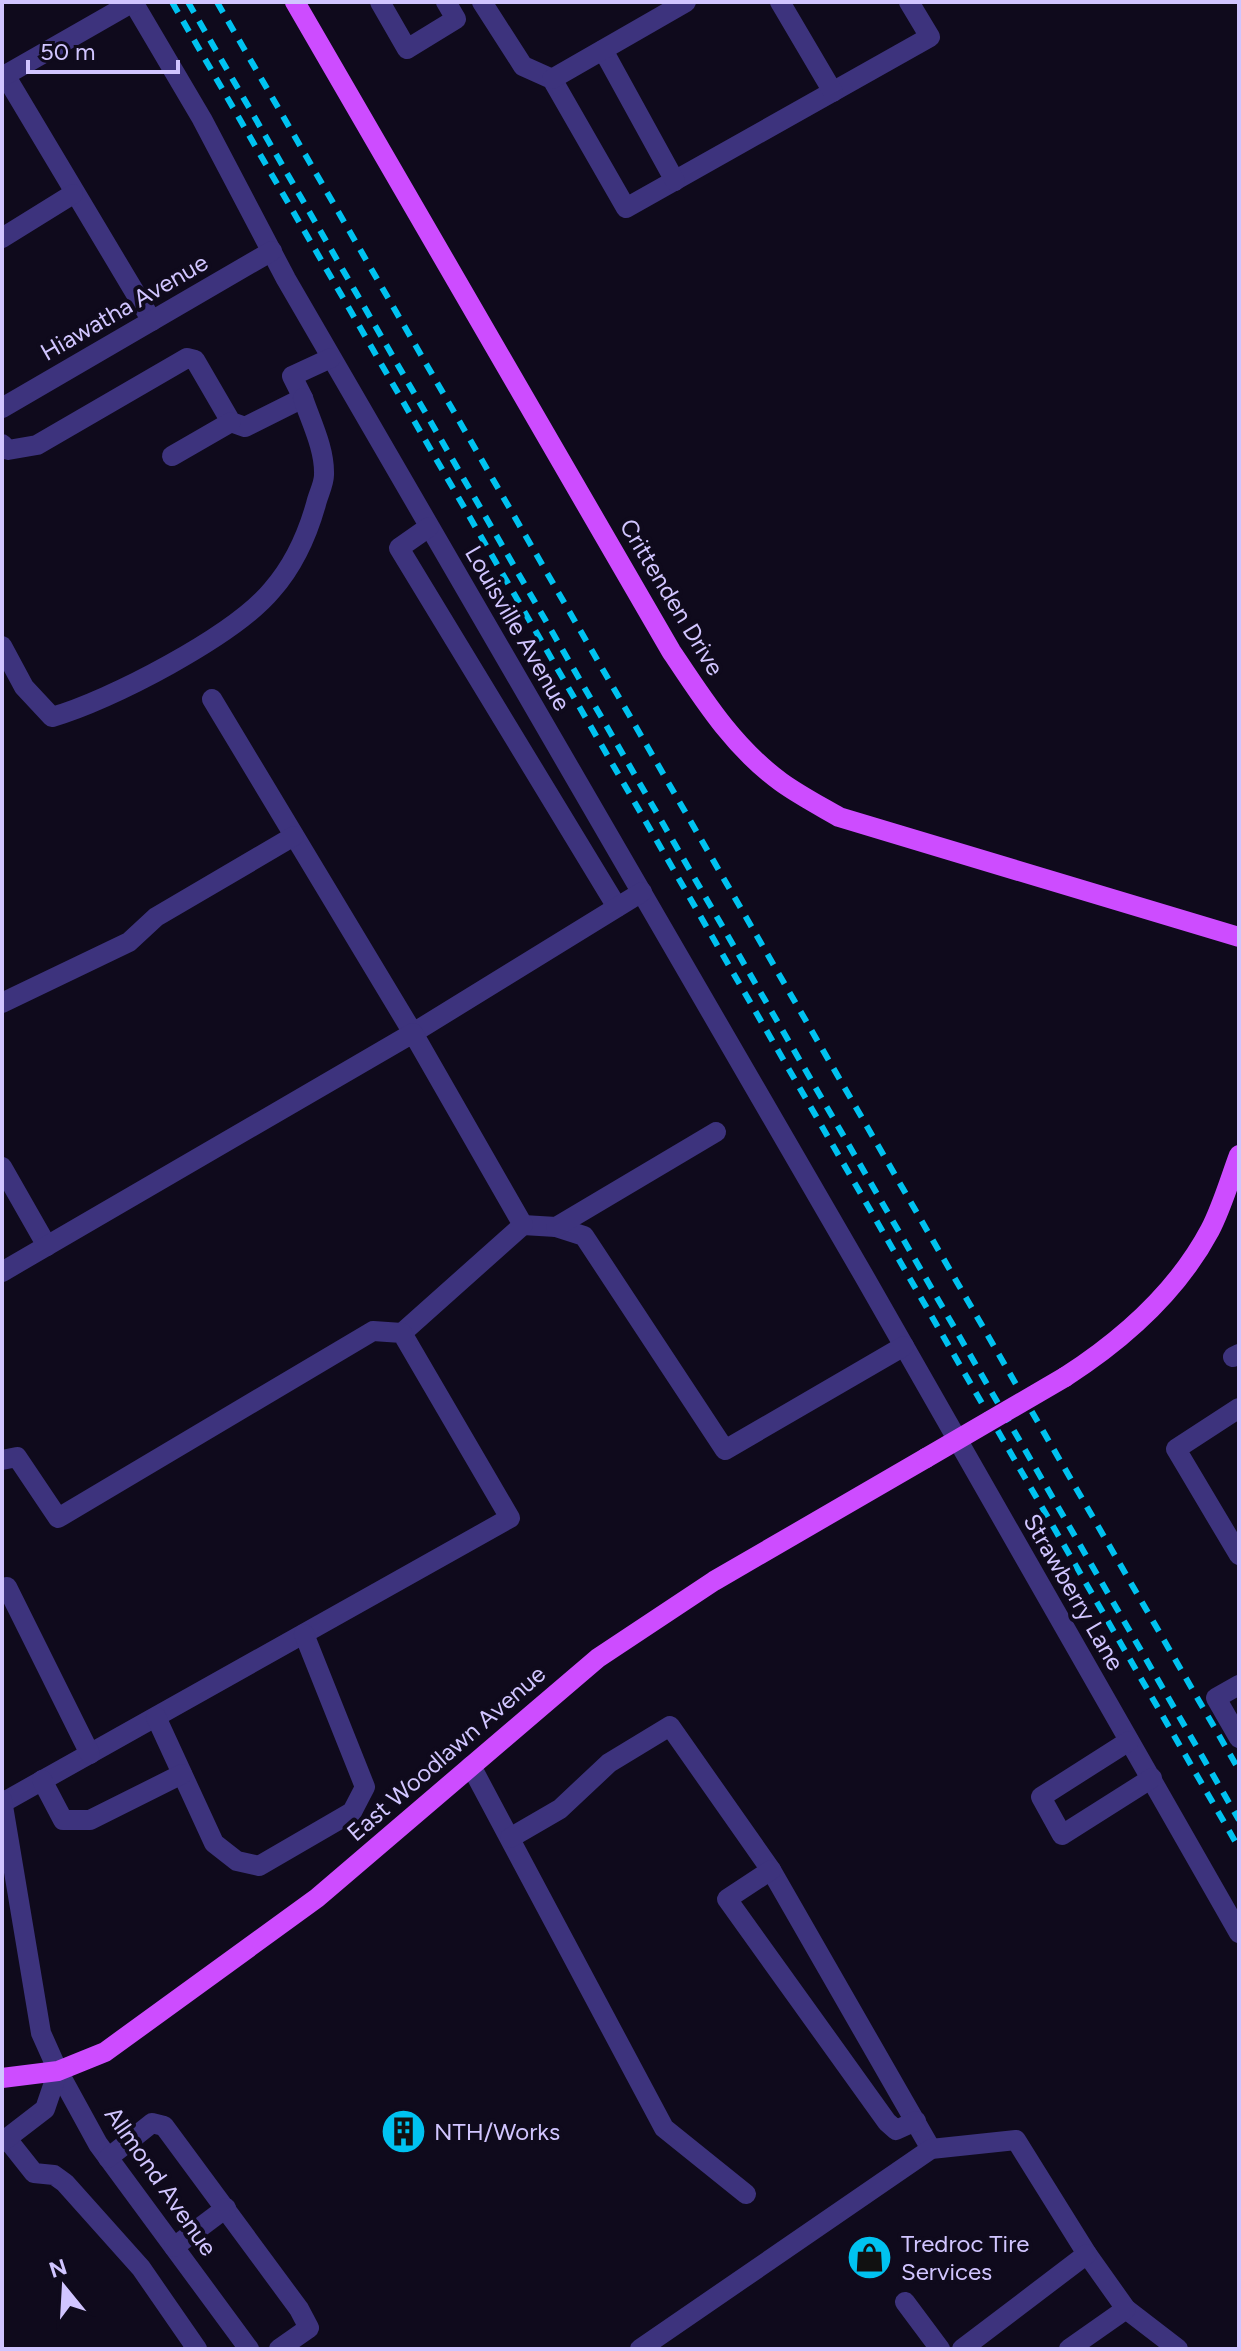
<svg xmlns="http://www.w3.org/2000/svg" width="1241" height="2351" viewBox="0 0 1241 2351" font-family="Figtree,sans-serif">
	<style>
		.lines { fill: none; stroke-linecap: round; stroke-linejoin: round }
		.minor { stroke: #3d337d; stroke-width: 20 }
		.major { stroke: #cd4cff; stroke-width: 20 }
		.rail { stroke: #00c2f0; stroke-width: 6; stroke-dasharray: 12 10; stroke-linecap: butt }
		.major-bridge { stroke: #cd4cff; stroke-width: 20 }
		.labels { text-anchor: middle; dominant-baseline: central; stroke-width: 8; stroke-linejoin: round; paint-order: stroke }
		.street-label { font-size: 24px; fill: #d1c5ff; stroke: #0f0a1c }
		.poi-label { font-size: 24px; fill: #d1c5ff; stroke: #0f0a1c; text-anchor: start }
	</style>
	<rect width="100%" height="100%" fill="#0f0a1c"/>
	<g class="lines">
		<!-- minor -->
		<g class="minor">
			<polyline points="133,2 202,119 286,279 864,1276 1239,1933"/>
			<polyline points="380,2 407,49 456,19 446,2"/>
			<polyline points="482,2 523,66 552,79 626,208 930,37 909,2"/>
			<polyline points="780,2 833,92"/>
			<polyline points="603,50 675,181"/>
			<polyline points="5,75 152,321"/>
			<polyline points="2,77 133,2"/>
			<polyline points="552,79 686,2"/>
			<polyline points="2,238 73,194"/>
			<polyline points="2,408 272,251"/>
			<polyline points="2,444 8,450 37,445 187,358 195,360 231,422 245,427 303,398 292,376 331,358"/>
			<polyline points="172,456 231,422"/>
			<polyline points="429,527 399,548 617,907"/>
			<path d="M2,646L24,687L52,717C109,701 234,636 272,590C294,565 307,536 316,504C318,495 324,484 324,475C325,449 311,422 303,398"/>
			<polyline points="212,699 413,1033 642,892"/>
			<polyline points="2,1003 129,942 156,917 294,836"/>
			<polyline points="2,1167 47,1246"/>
			<polyline points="523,1225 556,1227 584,1236 725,1450 904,1346"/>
			<polyline points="556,1227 716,1132"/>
			<polyline points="2,1272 413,1033 523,1225 402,1333"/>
			<polyline points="1233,1357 1239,1354"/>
			<polyline points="1239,1408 1176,1449 1239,1555"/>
			<polyline points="2,1460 17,1457 58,1518 373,1331 402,1333 510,1518 2,1803"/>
			<polyline points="7,1587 90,1754"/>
			<polyline points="1239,1685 1216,1698 1239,1738"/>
			<polyline points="156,1717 214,1843 237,1861 259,1866 352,1812 365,1787 304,1634"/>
			<polyline points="1129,1741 1041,1797 1062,1835 1152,1778"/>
			<polyline points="471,1766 664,2128 746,2194"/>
			<polyline points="42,1780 63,1820 90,1820 182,1774"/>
			<polyline points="2,1800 41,2033 58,2071 98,2144 249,2349"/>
			<polyline points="510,1838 560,1809 609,1763 670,1726 771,1870 931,2149"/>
			<polyline points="771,1870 727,1899 887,2122 896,2130 916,2121"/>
			<polyline points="7,2139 34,2173 54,2175 65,2183 141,2268 197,2349"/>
			<polyline points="2,2142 45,2109 58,2071"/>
			<polyline points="108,2158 152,2123 164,2126 299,2309 309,2328 279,2349"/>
			<polyline points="174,2247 226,2208"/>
			<polyline points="905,2302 940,2349"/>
			<polyline points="1126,2309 1178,2349"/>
			<polyline points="640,2349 931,2149 1016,2140 1087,2254 1126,2309 1069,2349"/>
			<polyline points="962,2349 1087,2254"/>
		</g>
		<!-- major -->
		<g class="major">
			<path d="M295,2L671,651C703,699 733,747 781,782C799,795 820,806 839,817L1239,937"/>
			<path d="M1065,1377C1124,1339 1177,1292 1210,1230C1222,1207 1230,1179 1239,1155"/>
			<polyline points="2,2078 58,2071 105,2052 317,1898 598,1658 714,1581 926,1458"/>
		</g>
		<!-- rail -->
		<g class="rail">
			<polyline points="172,2 1239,1848"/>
			<polyline points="188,2 1239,1820"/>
			<polyline points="217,2 1239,1770"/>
		</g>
		<!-- major-bridge -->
		<polyline class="major-bridge" points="926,1458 1065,1377"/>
	</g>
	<!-- icons -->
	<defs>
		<symbol id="building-disc" viewBox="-11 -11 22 22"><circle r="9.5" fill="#00c2f0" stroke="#0f0a1c"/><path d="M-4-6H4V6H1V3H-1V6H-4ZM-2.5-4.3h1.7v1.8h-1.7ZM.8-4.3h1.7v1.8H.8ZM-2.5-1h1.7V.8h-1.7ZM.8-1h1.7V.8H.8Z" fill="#111"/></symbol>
		<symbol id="shop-disc" viewBox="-11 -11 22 22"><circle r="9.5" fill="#00c2f0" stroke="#0f0a1c"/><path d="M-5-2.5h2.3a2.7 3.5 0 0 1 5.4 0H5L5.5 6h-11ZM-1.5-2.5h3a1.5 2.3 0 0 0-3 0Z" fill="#111"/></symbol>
	</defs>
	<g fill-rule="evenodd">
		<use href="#building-disc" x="378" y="2106" width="51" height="51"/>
		<use href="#shop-disc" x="844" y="2232" width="51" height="51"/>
	</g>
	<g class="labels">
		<!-- street labels -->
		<g class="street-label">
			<text transform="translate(124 307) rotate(-30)">Hiawatha Avenue</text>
			<text transform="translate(672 597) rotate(59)">Crittenden Drive</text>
			<text transform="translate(518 628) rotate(60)">Louisville Avenue</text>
			<text transform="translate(1074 1592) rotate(60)">Strawberry Lane</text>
			<text transform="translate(446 1753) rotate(-41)">East Woodlawn Avenue</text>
			<text transform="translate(161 2181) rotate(55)">Allmond Avenue</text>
		</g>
		<!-- poi labels -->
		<g class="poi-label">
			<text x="434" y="2131">NTH/Works</text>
			<text x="901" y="2243">Tredroc Tire<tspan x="901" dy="28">Services</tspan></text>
		</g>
	</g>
	<!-- border -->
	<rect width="1241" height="2351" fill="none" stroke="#d1c5ff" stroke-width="8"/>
	<!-- north arrow -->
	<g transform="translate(64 2287) rotate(342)" stroke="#0f0a1c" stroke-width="6" paint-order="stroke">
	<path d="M0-6L14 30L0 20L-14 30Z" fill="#d1c5ff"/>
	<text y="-12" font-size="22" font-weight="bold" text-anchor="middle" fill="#d1c5ff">N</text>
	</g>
	<!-- scale -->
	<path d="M28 60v12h150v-12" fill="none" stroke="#d1c5ff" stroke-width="4"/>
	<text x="40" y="60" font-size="24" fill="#d1c5ff" stroke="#0f0a1c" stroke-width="6" paint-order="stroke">50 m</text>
</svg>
